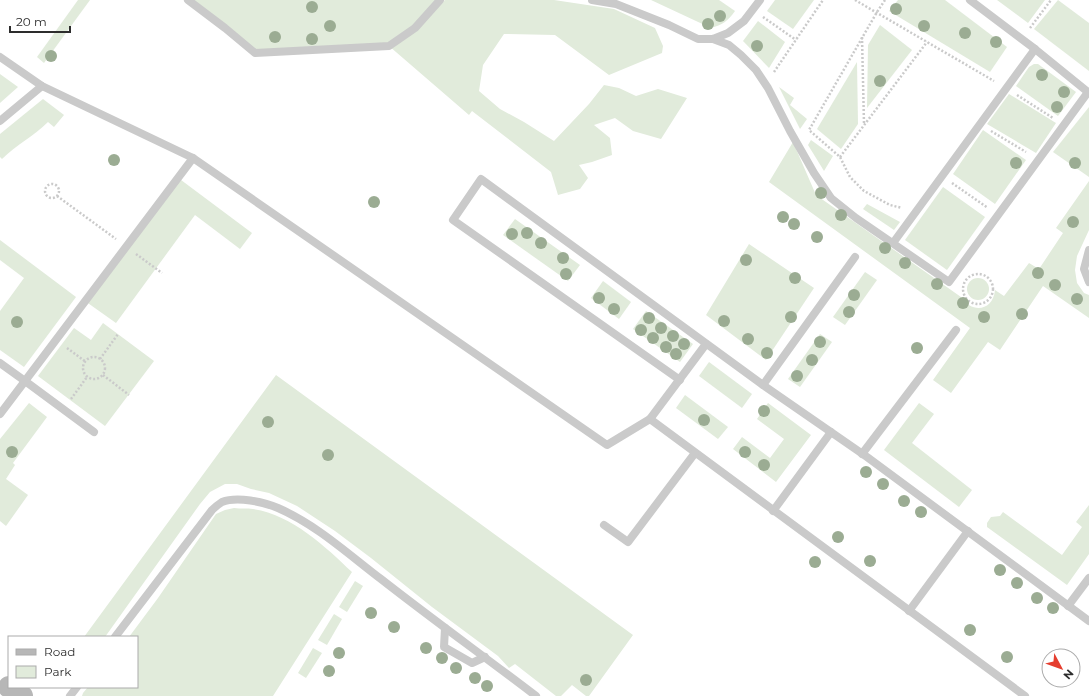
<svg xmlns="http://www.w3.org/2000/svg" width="1089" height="696" viewBox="0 0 1089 696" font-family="Montserrat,sans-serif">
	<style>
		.green { fill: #e1ebdb }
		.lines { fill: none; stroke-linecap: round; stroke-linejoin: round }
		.path { stroke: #cacaca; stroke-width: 2.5; stroke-dasharray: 2 2; stroke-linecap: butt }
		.lane { stroke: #cacaca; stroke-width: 8 }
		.secondary { stroke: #b7b7b7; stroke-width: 22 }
		.tree { fill: #9bac93 }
	</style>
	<rect width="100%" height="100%" fill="#fff"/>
	<!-- green -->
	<g class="green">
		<polygon points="78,0 90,0 44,63 37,57"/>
		<polygon points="187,0 440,0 419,24 445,0 554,0 614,9 655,28 663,46 662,53 609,75 555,35 504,34 483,65 479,91 500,109 524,122 554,141 589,104 604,85 619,88 636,96 658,89 687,98 661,139 633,131 615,118 594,125 610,138 612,155 592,162 579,165 588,178 580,189 558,195 551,172 472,111 469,115 389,46 255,53"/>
		<path d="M651,0H719L735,11C728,21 722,25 711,28Z"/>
		<polygon points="775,0 814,0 793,29 767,11"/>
		<polygon points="898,0 945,0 1007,47 990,72 889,11"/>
		<polygon points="997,0 1045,0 1028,23"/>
		<polygon points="1058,0 1089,23 1089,71 1034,29"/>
		<polygon points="758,21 785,42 769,68 743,41"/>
		<polygon points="880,25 912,50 867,108 868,45"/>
		<polygon points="857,62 858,124 841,149 817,129"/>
		<polygon points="1034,64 1038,64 1076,92 1058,116 1016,86 1029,67"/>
		<polygon points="0,74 18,87 0,103"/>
		<polygon points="779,87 794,98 790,105 807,119 800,129"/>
		<polygon points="1009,94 1056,123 1036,153 987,124"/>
		<path d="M43,99L64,115L54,127L48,122C34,136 16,145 2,159L0,157V134Z"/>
		<polygon points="1089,107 1089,177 1053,152"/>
		<polygon points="983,130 1026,160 995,204 953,174"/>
		<polygon points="811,140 833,156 824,171 808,145"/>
		<path d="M793,142L816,195L961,297C972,314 993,311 995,290L1004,296L1029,263L1039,269L1063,233L1056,228L1089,181V230L1077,256L1075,270L1077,283L1084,293L1089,295V318L1043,286L1000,350L988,342L951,393L933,380L970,328L769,182Z"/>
		<polygon points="177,177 252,233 240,249 195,215 116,323 85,301"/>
		<polygon points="943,187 985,217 947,270 905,240"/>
		<polygon points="867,204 900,222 894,230 863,209"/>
		<polygon points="515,219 580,265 568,281 503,235"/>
		<polygon points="0,240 76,297 24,367 0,350 0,311 24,278 0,260"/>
		<polygon points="749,244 814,288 766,360 706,315"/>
		<polygon points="865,272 877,280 845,325 833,317"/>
		<circle cx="978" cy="289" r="11"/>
		<polygon points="603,281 631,302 619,319 591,298"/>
		<polygon points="646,311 693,344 680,362 633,329"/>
		<polygon points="103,323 154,361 105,426 38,376 74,328 91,340"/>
		<polygon points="820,334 832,342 800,387 788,379"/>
		<polygon points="709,362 752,394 742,408 699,376"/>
		<polygon points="276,375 633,635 589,696 586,696 572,685 561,696 556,696 515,664 509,668 498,656 432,607 371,558 335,531 297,506 269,493 251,489 237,484 225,484 210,492 200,504 105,637 84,637"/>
		<polygon points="685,395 728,427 718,439 676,408"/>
		<polygon points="29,403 47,417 13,463 15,465 6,479 28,495 6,526 0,521 0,439"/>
		<polygon points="768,403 811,435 776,482 733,449 742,437 770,458 784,439 757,419"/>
		<polygon points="919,403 934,414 912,443 972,490 959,507 884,450"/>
		<polygon points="1089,505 1089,554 1067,585 987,527 987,523 991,517 1000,516 1003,512 1062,555 1082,527 1076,522"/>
		<path d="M234,508C241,509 247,508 253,509C291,514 326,547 352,572L273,696H82L83,693L88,687H137V637H129L158,598L216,514L225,510Z"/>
		<polygon points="355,581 363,586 347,612 339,607"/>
		<polygon points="334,614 342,619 327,645 318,640"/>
		<polygon points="313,648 322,653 306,678 298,673"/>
	</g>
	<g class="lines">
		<!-- path -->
		<g class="path">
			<polyline points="855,0 994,81"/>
			<polyline points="885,0 877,12 809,130 840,157 850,177 864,191 890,205 902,208"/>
			<polyline points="763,17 796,40"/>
			<polyline points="1030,28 1051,0"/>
			<polyline points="862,37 864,124"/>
			<polyline points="774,72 823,0"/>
			<polyline points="1017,95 1053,118"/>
			<polyline points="991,131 1026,152"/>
			<polyline points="840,157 927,42"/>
			<polyline points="952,183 988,208"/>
			<circle cx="52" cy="191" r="7"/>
			<polyline points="57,196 116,239"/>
			<polyline points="136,254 162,273"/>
			<circle cx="978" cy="289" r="15"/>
			<polyline points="67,348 86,362"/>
			<circle cx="94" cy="368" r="11"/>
			<polyline points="100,359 118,334"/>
			<polyline points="103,375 129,395"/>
			<polyline points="71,399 87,377"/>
		</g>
		<!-- lane -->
		<g class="lane">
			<polyline points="188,0 225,28 255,53 389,46 415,28 440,0"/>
			<polyline points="592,0 616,4 669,25 698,39 713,39 728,33 744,21 760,0"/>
			<polyline points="970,0 1035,49 1089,93"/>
			<polyline points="713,39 729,45 741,55 756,70 768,88 790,131 814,173 831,198 856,218 949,282 1088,92"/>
			<polyline points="0,57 42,86 193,158 607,445 650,419 1025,696"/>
			<polyline points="0,121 42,86"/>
			<polyline points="893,243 1035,49"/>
			<polyline points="1089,250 1084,269 1089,282"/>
			<polyline points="0,363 25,381 193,158"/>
			<polyline points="680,380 453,220 481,179 763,385 867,457 1089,621"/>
			<polyline points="763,385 855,257"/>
			<polyline points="0,414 25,381 94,432"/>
			<polyline points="650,419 706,344"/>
			<polyline points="862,454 956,330"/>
			<polyline points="773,511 831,432"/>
			<polyline points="604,525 628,542 695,453"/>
			<polyline points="1068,606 1089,578"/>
			<polyline points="909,611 968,531"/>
			<polyline points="445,628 444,647 472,663 485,657"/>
			<path d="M115,637L212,510C215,507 219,504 222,502C237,496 264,502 278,508C317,525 348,554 381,579C432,619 485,657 536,696"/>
			<polyline points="70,696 77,687"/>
		</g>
		<!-- secondary -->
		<polyline class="secondary" points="9,687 22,696"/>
	</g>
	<!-- trees -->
	<g class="tree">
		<circle cx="312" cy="7" r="6"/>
		<circle cx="896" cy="9" r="6"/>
		<circle cx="720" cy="16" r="6"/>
		<circle cx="708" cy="24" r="6"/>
		<circle cx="330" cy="26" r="6"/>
		<circle cx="924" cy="26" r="6"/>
		<circle cx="965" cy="33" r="6"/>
		<circle cx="275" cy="37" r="6"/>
		<circle cx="312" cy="39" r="6"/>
		<circle cx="996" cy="42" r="6"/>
		<circle cx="757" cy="46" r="6"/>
		<circle cx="51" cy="56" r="6"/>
		<circle cx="1042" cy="75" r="6"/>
		<circle cx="880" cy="81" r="6"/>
		<circle cx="1064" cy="92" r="6"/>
		<circle cx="1057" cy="107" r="6"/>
		<circle cx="114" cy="160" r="6"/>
		<circle cx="1016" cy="163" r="6"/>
		<circle cx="1075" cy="163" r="6"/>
		<circle cx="821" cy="193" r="6"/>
		<circle cx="374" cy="202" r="6"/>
		<circle cx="841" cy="215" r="6"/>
		<circle cx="783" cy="217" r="6"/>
		<circle cx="1073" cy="222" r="6"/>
		<circle cx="794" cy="224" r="6"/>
		<circle cx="527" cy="233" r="6"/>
		<circle cx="512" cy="234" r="6"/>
		<circle cx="817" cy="237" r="6"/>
		<circle cx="541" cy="243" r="6"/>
		<circle cx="885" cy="248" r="6"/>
		<circle cx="563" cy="258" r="6"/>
		<circle cx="746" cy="260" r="6"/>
		<circle cx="905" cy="263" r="6"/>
		<circle cx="1038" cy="273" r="6"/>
		<circle cx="566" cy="274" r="6"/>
		<circle cx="795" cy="278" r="6"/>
		<circle cx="937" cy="284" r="6"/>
		<circle cx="1055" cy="285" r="6"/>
		<circle cx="854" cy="295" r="6"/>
		<circle cx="599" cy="298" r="6"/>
		<circle cx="1077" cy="299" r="6"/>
		<circle cx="963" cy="303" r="6"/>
		<circle cx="614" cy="309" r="6"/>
		<circle cx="849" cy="312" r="6"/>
		<circle cx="1022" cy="314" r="6"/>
		<circle cx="791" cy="317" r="6"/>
		<circle cx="984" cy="317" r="6"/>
		<circle cx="649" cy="318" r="6"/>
		<circle cx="724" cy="321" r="6"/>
		<circle cx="17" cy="322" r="6"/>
		<circle cx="661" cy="328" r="6"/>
		<circle cx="641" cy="330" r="6"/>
		<circle cx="673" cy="336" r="6"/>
		<circle cx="653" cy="338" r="6"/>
		<circle cx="748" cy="339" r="6"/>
		<circle cx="820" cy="342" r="6"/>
		<circle cx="684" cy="344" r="6"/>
		<circle cx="666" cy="347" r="6"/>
		<circle cx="917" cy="348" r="6"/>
		<circle cx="767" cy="353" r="6"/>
		<circle cx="676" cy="354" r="6"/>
		<circle cx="812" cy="360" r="6"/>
		<circle cx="797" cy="376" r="6"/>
		<circle cx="764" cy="411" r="6"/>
		<circle cx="704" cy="420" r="6"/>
		<circle cx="268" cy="422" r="6"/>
		<circle cx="12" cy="452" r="6"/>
		<circle cx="745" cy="452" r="6"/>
		<circle cx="328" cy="455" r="6"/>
		<circle cx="764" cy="465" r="6"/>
		<circle cx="866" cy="472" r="6"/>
		<circle cx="883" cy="484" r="6"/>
		<circle cx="904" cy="501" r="6"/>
		<circle cx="921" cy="512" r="6"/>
		<circle cx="838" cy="537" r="6"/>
		<circle cx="870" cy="561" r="6"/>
		<circle cx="815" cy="562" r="6"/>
		<circle cx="1000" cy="570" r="6"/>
		<circle cx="1017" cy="583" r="6"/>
		<circle cx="1037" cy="598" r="6"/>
		<circle cx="1053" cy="608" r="6"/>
		<circle cx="371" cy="613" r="6"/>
		<circle cx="394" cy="627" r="6"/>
		<circle cx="970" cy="630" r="6"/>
		<circle cx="426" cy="648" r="6"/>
		<circle cx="339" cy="653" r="6"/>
		<circle cx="1007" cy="657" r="6"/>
		<circle cx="442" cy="658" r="6"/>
		<circle cx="456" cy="668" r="6"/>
		<circle cx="329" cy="671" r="6"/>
		<circle cx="475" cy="678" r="6"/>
		<circle cx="586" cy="680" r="6"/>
		<circle cx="487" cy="686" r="6"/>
	</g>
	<!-- legend -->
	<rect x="8" y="636" width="130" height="52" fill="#ffffff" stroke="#ababab"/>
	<rect x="16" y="649" width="20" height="6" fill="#b7b7b7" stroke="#ababab"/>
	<text x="44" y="656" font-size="12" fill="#2d2d2d">Road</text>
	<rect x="16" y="666" width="20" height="12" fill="#e1ebdb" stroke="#ababab"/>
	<text x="44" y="676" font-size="12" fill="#2d2d2d">Park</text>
	<!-- north arrow -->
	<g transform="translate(1061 668) rotate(131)"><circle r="19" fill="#ffffff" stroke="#ababab"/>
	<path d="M0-3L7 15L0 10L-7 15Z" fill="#e53e2f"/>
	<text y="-6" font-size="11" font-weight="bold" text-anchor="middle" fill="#2d2d2d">N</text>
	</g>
	<!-- scale -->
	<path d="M10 26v6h60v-6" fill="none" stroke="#2d2d2d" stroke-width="2"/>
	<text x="16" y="26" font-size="12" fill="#2d2d2d" stroke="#ffffff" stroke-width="3" paint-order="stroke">20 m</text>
</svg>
